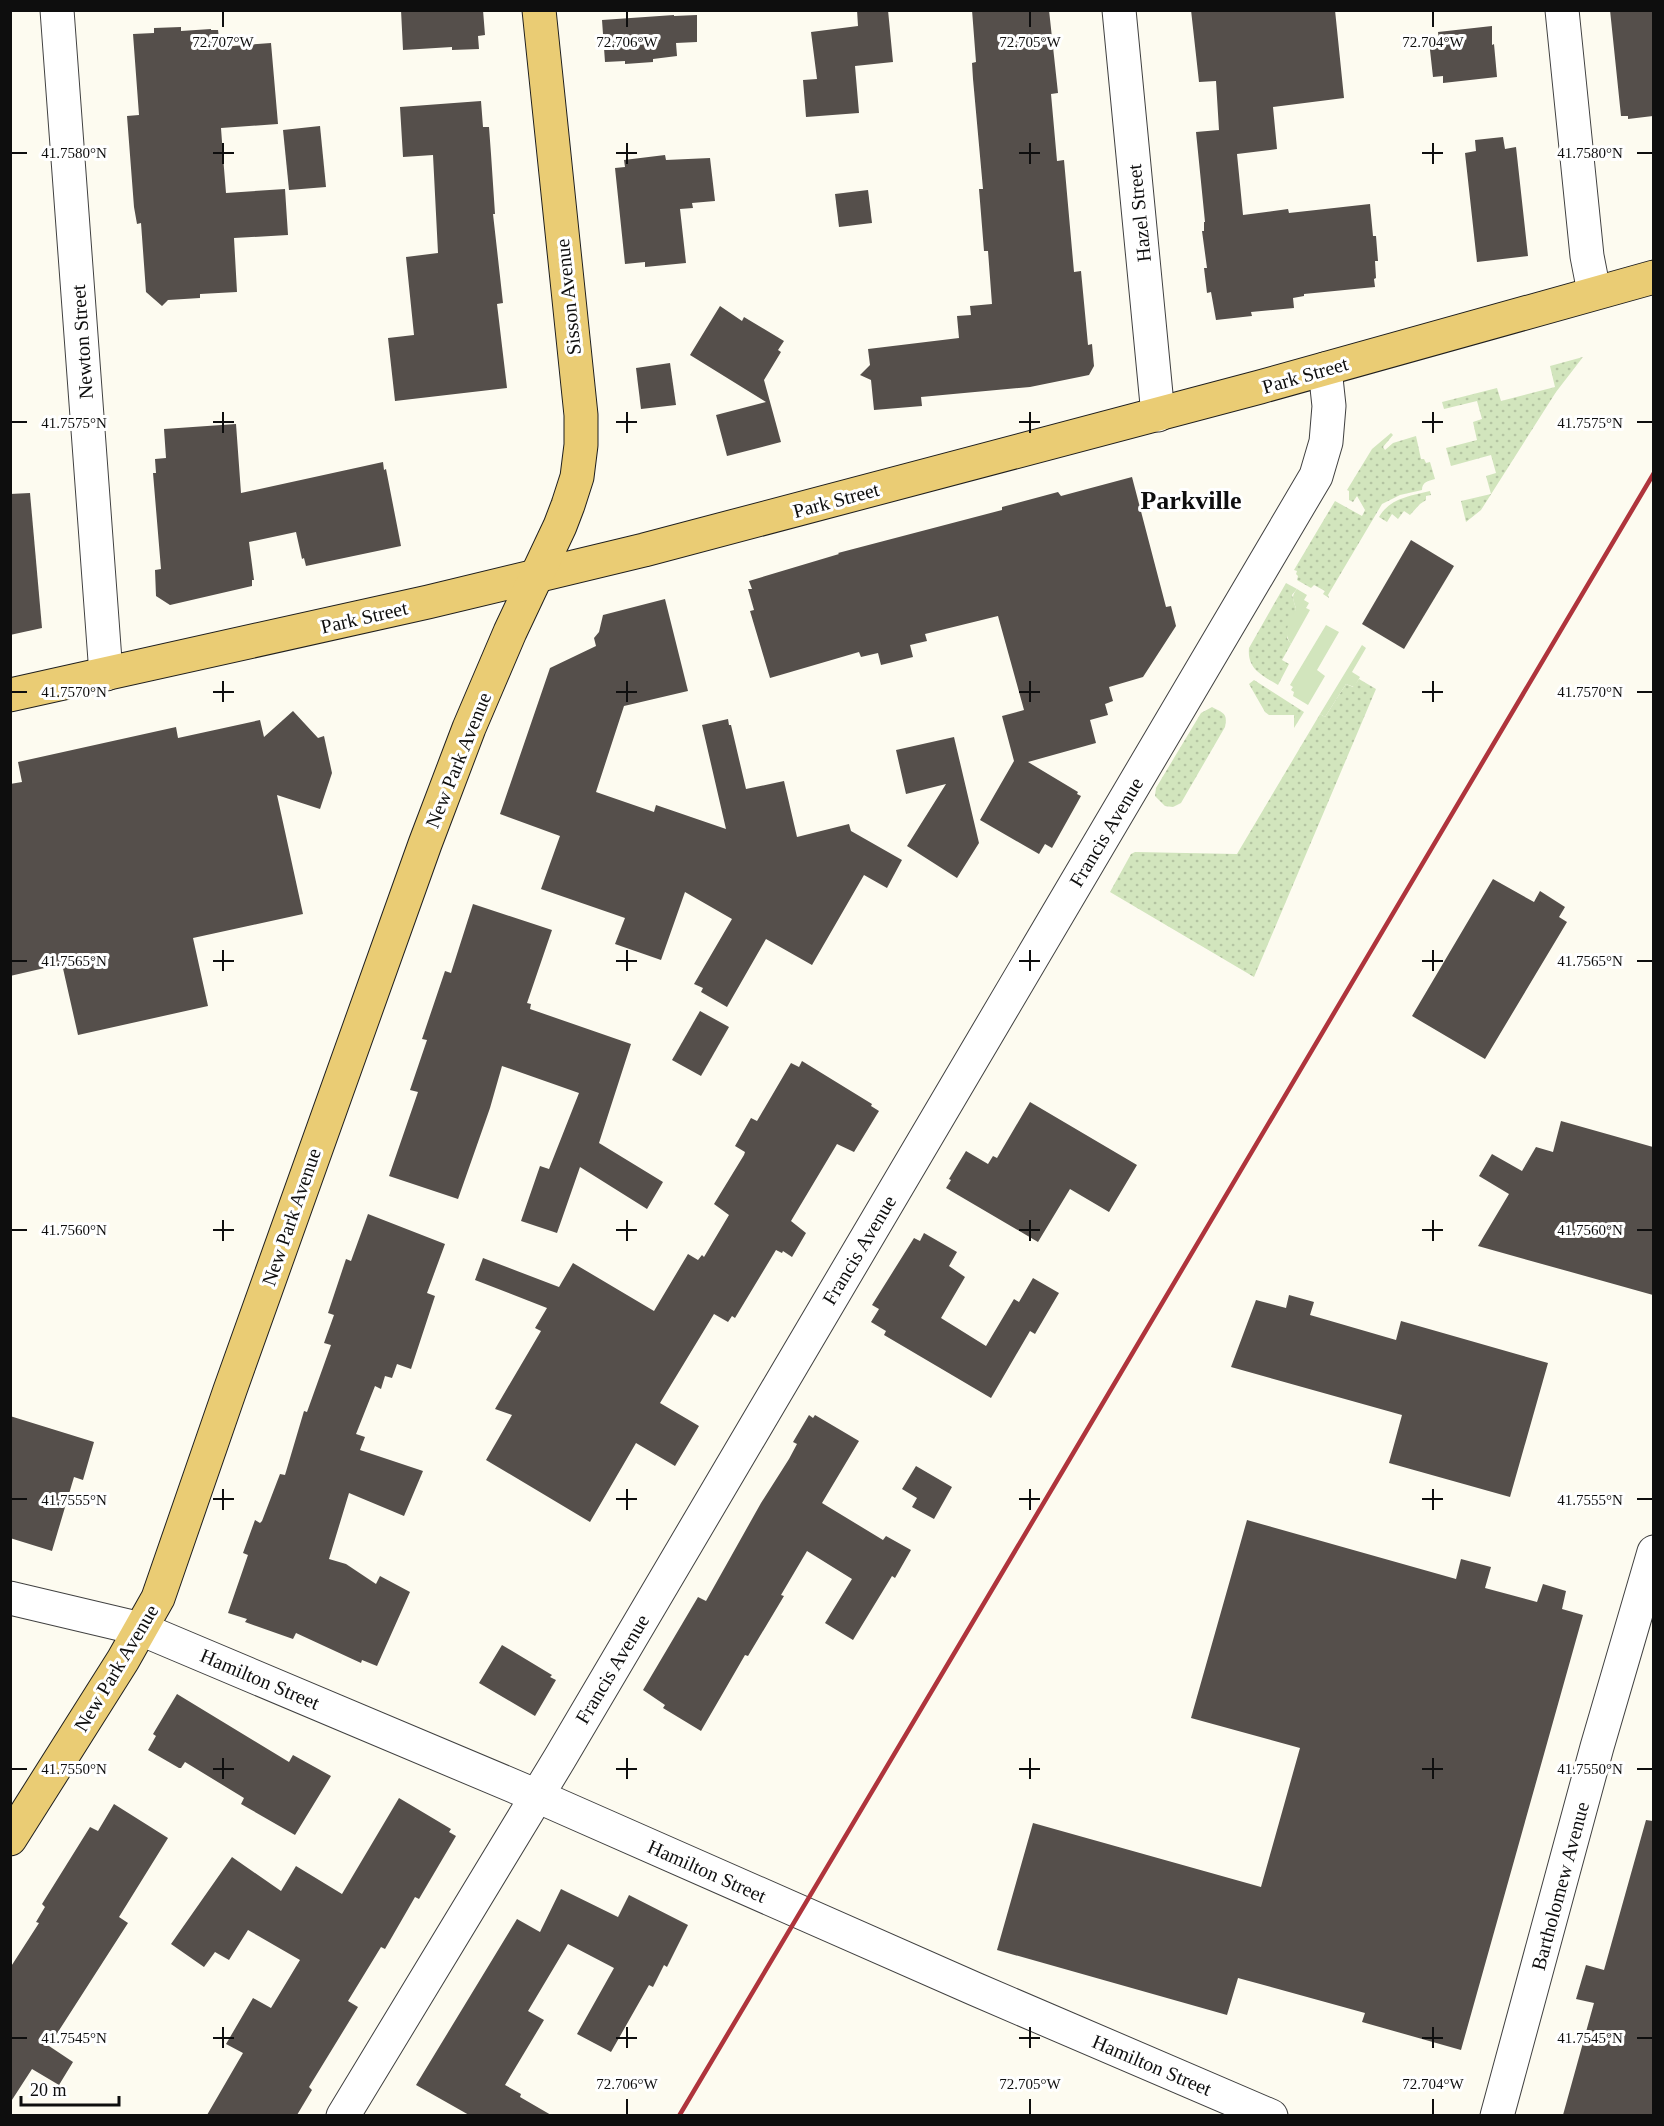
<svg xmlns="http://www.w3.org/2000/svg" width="1664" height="2126" viewBox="0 0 1664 2126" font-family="'Times New Roman',serif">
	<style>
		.grass { fill: url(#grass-dots) }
		.park { fill: #d2e5bd }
		.building { fill: #554f4b }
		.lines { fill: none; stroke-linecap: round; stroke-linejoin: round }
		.minor-casing { stroke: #414141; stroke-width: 35 }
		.major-casing { stroke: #1f1f1f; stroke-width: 35 }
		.minor { stroke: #fff; stroke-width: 33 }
		.major { stroke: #eacc74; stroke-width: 33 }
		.rail { stroke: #af343c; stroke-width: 4.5 }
		.ticks { fill: none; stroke: #0e0e0e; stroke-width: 2 }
		.labels { text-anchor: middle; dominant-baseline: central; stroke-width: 6; stroke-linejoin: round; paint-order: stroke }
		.street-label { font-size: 20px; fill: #0e0e0e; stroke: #fff }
		.district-label { font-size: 26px; font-weight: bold; fill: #0e0e0e; stroke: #fff }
		.ticks-label { font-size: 15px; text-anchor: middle; fill: #0e0e0e; stroke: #fff; stroke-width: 6; stroke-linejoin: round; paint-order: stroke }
	</style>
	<defs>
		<pattern id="grass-dots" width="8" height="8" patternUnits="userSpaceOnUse" patternTransform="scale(1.5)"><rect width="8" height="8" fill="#d2e5bd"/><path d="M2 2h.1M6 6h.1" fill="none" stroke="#b3c3a1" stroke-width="1.8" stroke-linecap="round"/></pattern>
	</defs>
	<rect width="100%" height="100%" fill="#fdfbf0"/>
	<!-- grass -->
	<g class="grass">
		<polygon points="1583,357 1556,392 1481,510 1466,522 1461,501 1491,494 1486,476 1496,473 1491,455 1451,466 1446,448 1477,440 1473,422 1482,419 1477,401 1444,409 1442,402 1497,388 1501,401 1555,387 1550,366"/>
		<path d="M1391,433L1393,435L1383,447L1385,450L1393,443L1416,436L1421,459H1424L1426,463L1430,462L1435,479C1428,481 1422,482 1422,490L1400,495L1382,504L1328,595L1329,598L1323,594L1325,591L1314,585L1311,588L1297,580L1298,576L1296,574L1297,571L1294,570L1335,501L1362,516L1365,510L1357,496L1353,502L1349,500V491L1347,490L1372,449Z"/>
		<path d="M1430,491L1431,495L1426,496V500L1420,504L1410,515L1404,511L1398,519L1392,514L1387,522L1379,517C1390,498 1410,496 1430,491Z"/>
		<path d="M1286,583L1297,589L1292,595L1296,609L1287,638L1291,644L1282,660L1289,664L1278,685C1262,675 1247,669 1249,648Z"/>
		<polygon points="1359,679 1376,689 1254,977 1110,892 1131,854 1135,852 1237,854 1320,714 1325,717 1346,684 1353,687"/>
		<polygon points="1254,680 1304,712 1294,728 1294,715 1269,715 1265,712 1249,684"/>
		<path d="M1212,707C1223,713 1228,713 1225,727L1181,803L1173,807L1165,806L1155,796L1156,788L1201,713Z"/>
	</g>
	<!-- park -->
	<g class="park">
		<path d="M1297,589L1307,595L1304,600L1309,603L1306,608L1310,610L1291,644C1282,631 1290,621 1296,609C1294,599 1290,598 1297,589Z"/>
		<polygon points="1326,625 1339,632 1317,670 1325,676 1308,705 1293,696 1294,692 1291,690 1293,687 1290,685"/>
		<polygon points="1362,645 1366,648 1352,672 1360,677 1354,687 1346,684 1325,717 1320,714"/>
	</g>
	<!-- building -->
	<g class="building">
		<polygon points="401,10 483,10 485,35 478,36 479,49 452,50 452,47 403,50"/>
		<polygon points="857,10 888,10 893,62 855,66 859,113 806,117 803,80 817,79 811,32 858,26"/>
		<polygon points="972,10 1049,10 1058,93 1051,94 1057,161 1064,160 1074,272 1081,271 1088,345 1092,344 1094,366 1089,375 1030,387 921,397 922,406 874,410 871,380 860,375 870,365 868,349 959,338 957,316 971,315 970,306 992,304 988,251 984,251 979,189 983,189 973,79 972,63 976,62"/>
		<polygon points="1191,10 1335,10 1344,98 1273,107 1277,149 1237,154 1243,215 1288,209 1289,213 1370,204 1373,236 1376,236 1378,261 1375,261 1376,278 1374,279 1375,287 1304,294 1304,296 1293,298 1294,308 1251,312 1252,316 1216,320 1211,292 1207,293 1204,268 1207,268 1202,231 1204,231 1204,222 1205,222 1196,132 1219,130 1216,81 1199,82"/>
		<polygon points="1610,10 1653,10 1653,116 1628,119 1628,116 1621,116"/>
		<polygon points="674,15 674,16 697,15 697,42 676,43 677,56 653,59 653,62 625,64 625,61 605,62 602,20"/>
		<polygon points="1492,26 1492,45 1494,44 1497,77 1443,83 1443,76 1433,77 1429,41 1439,40 1438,32"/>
		<polygon points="181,27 181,31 211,29 211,30 218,30 220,47 271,43 278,124 221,128 223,156 226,193 285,189 288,235 234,238 237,292 200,294 200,298 168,300 162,306 146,292 141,223 137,224 134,207 127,116 139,115 133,34 154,33 154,28"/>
		<polygon points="481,101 483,127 489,127 491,154 495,214 493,214 503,303 497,304 507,388 395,401 388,338 414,335 406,257 438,253 433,155 403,157 400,107"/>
		<polygon points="320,126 326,187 289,190 283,130"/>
		<polygon points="1503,137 1505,149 1516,147 1528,256 1477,262 1465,153 1476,151 1475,140"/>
		<polygon points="665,155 666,160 710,158 715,201 692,203 693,208 680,209 686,263 645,267 645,262 625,264 615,168 625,167 624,160"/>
		<polygon points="868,190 872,223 839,227 835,194"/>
		<polygon points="720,306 742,321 744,317 784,341 778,350 781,352 764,380 781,442 727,456 716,415 766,402 690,355"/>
		<polygon points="670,363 676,405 641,409 636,368"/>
		<polygon points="236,424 241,493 383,462 384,470 386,469 401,546 306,566 304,558 302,559 296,532 249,542 254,580 252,580 252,586 170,605 156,596 155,570 161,569 153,473 156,473 155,459 166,458 164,429"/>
		<polygon points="1132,477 1166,607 1171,606 1176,626 1143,677 1109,687 1113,701 1105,704 1108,715 1090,720 1096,743 1028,762 1078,792 1077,794 1081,796 1052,848 1045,844 1039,854 980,820 1014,761 1002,716 1024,710 998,616 925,634 927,641 910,645 913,657 881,665 878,653 861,657 859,652 770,678 750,611 754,610 748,589 752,589 749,581 839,554 838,553 1002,510 1002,507 1058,492 1061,496"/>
		<polygon points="30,493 42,628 10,635 10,494"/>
		<polygon points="1411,540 1454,566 1404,649 1362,624"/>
		<polygon points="665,599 688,691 624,706 596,792 654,812 656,805 726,829 702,725 728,719 729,725 731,725 746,789 784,781 797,837 849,824 851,831 902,860 887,888 864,875 812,965 766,939 727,1007 701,992 703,988 694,984 732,919 685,892 661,960 615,944 625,918 541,889 560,836 500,814 550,668 596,646 594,638 599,632 603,615"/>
		<polygon points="293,711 318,738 324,736 332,773 320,809 277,795 303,914 193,938 208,1006 78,1035 62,964 10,976 10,784 22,782 18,762 176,727 178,738 260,720 264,737"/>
		<polygon points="954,737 979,843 957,878 907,846 946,784 906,794 896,750"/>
		<polygon points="1493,879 1534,902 1540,891 1565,907 1559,917 1567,922 1485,1059 1412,1016"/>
		<polygon points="473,904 552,930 527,1003 531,1004 530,1009 631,1044 599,1143 663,1182 647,1209 580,1167 557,1233 521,1221 540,1166 549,1169 579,1093 502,1066 490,1108 458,1199 389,1176 418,1092 410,1090 427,1040 422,1039 445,971 451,973"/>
		<polygon points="700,1011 729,1027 701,1076 672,1060"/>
		<polygon points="802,1061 872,1104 871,1106 879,1111 854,1152 837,1144 791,1221 806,1233 792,1257 783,1251 782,1253 776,1250 735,1318 732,1316 728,1322 714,1314 660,1403 699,1426 675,1466 636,1443 590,1522 486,1460 512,1415 495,1409 541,1331 535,1328 547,1308 475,1280 483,1258 559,1287 573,1263 654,1311 688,1254 698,1260 702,1255 704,1257 729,1215 714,1204 744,1155 745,1152 735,1146 751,1118 757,1121 791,1063 799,1067"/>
		<polygon points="1030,1102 1137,1165 1109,1212 1070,1189 1038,1242 946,1188 951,1180 949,1179 966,1151 988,1164 993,1156 997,1158"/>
		<polygon points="1561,1121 1653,1147 1653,1295 1478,1246 1509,1194 1479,1176 1492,1154 1522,1171 1536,1147 1553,1152"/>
		<polygon points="368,1214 445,1244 427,1293 435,1296 411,1369 397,1364 392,1378 385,1376 381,1389 375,1386 356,1434 365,1437 360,1450 423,1471 404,1516 349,1493 329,1559 346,1564 376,1584 380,1576 410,1592 377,1666 362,1660 361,1663 296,1633 293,1639 245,1622 247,1619 228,1613 248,1555 243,1553 255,1520 260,1523 262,1521 280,1474 285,1475 304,1411 307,1412 331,1345 324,1343 334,1315 328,1313 346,1259 351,1261"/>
		<polygon points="924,1233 957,1252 949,1266 965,1277 941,1318 986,1346 1014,1299 1019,1302 1033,1278 1059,1293 1035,1334 1030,1331 991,1398 884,1335 886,1331 871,1322 879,1309 872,1305 914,1238 920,1241"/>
		<polygon points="1289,1295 1314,1302 1310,1315 1396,1340 1401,1321 1548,1363 1510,1497 1389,1463 1402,1415 1231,1367 1256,1300 1286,1308"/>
		<polygon points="809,1415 813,1418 815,1415 859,1441 822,1503 883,1540 886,1536 911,1550 895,1578 892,1576 853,1640 825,1623 852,1579 807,1551 781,1595 784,1596 748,1656 745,1655 701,1731 663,1708 665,1705 643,1690 698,1597 706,1601 761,1503 789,1459 797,1444 793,1442"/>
		<polygon points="10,1416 94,1442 83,1480 74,1477 52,1551 10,1538"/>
		<polygon points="916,1466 952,1487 934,1519 912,1507 917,1498 902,1489"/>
		<polygon points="1247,1520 1456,1579 1461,1559 1491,1567 1485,1588 1537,1602 1543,1584 1566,1591 1562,1609 1583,1615 1461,2050 1362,2022 1365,2013 1238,1978 1227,2015 997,1950 1033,1823 1261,1887 1300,1748 1191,1718"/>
		<polygon points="502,1645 552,1675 550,1677 556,1680 535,1716 479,1683"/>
		<polygon points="177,1694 289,1762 293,1755 331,1776 295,1835 241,1804 244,1798 185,1762 181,1768 179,1768 148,1750 156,1736 153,1734"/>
		<polygon points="399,1798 451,1829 449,1832 456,1836 419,1899 415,1897 385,1949 381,1947 348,2001 358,2007 309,2087 312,2090 297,2115 207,2115 243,2053 226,2044 253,1998 271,2008 300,1960 248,1930 229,1960 215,1952 204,1967 171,1944 232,1857 281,1891 296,1866 342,1894"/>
		<polygon points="114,1804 168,1838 119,1917 128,1923 49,2046 73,2062 59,2085 32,2069 10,2103 10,1968 39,1923 36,1922 45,1907 42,1904 90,1827 98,1831"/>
		<polygon points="1646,1820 1653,1821 1653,2115 1563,2115 1594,2003 1576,1999 1586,1965 1604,1970"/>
		<polygon points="561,1889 618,1917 629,1895 688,1925 667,1967 664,1965 653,1987 649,1985 611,2052 577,2034 614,1968 568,1944 528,2011 544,2020 505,2085 521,2094 520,2097 551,2115 469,2115 416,2085 517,1919 540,1932"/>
	</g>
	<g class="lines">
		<defs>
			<g id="minor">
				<polyline points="57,10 106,674"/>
				<polyline points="1119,10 1158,415"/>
				<polyline points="1562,10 1587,256 1594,292"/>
				<polyline points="10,1598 141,1629 537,1796 975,1989 1271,2116"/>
				<polyline points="343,2116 560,1758 1316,476 1326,442 1329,406 1325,369"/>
				<polyline points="1497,2116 1597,1747 1654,1552"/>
			</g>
			<g id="major">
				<polyline points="10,695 428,602 644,550 1260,387 1654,277"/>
				<polyline points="10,1839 123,1660 158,1598 230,1390 425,844 469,728 510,632 560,526 568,505 577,477 581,445 581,415 539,10"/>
			</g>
		</defs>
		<!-- minor casing -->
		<use href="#minor" class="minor-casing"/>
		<!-- major casing -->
		<use href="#major" class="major-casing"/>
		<!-- minor -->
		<use href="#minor" class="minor"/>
		<!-- major -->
		<use href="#major" class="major"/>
		<!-- rail -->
		<polyline class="rail" points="679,2116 1065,1467 1654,473"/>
	</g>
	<!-- ticks -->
	<path class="ticks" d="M223,12V27M627,12V27M1030,12V27M1433,12V27M223,143V164M627,143V164M1030,143V164M1433,143V164M12,153H27M213,153H234M616,153H637M1019,153H1040M1422,153H1443M1637,153H1652M223,412V433M627,412V433M1030,412V433M1433,412V433M12,422H27M213,422H234M616,422H637M1019,422H1040M1422,422H1443M1637,422H1652M223,681V702M627,681V702M1030,681V702M1433,681V702M12,692H27M213,692H234M616,692H637M1019,692H1040M1422,692H1443M1637,692H1652M223,950V971M627,950V971M1030,950V971M1433,950V971M12,961H27M213,961H234M616,961H637M1019,961H1040M1422,961H1443M1637,961H1652M223,1220V1241M627,1220V1241M1030,1220V1241M1433,1220V1241M12,1230H27M213,1230H234M616,1230H637M1019,1230H1040M1422,1230H1443M1637,1230H1652M223,1489V1510M627,1489V1510M1030,1489V1510M1433,1489V1510M12,1499H27M213,1499H234M616,1499H637M1019,1499H1040M1422,1499H1443M1637,1499H1652M223,1758V1779M627,1758V1779M1030,1758V1779M1433,1758V1779M12,1769H27M213,1769H234M616,1769H637M1019,1769H1040M1422,1769H1443M1637,1769H1652M223,2027V2048M627,2027V2048M1030,2027V2048M1433,2027V2048M12,2038H27M213,2038H234M616,2038H637M1019,2038H1040M1422,2038H1443M1637,2038H1652M627,2099V2114M1030,2099V2114M1433,2099V2114"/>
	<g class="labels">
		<!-- street labels -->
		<g class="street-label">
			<text transform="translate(1139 213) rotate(-96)">Hazel Street</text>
			<text transform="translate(568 297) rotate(-96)">Sisson Avenue</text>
			<text transform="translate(82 342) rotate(-94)">Newton Street</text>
			<text transform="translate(1305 375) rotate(-16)">Park Street</text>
			<text transform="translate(836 500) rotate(-15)">Park Street</text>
			<text transform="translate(364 617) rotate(-13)">Park Street</text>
			<text transform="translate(458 760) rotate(-68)">New Park Avenue</text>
			<text transform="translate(1106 832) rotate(-59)">Francis Avenue</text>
			<text transform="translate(291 1217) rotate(-71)">New Park Avenue</text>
			<text transform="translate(859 1250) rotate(-59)">Francis Avenue</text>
			<text transform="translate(116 1668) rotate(-59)">New Park Avenue</text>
			<text transform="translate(612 1669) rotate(-59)">Francis Avenue</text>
			<text transform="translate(260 1679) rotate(23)">Hamilton Street</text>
			<text transform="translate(707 1871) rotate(24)">Hamilton Street</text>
			<text transform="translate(1560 1886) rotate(-75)">Bartholomew Avenue</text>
			<text transform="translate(1152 2065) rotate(23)">Hamilton Street</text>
		</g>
		<!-- district labels -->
		<g class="district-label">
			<text x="1191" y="500">Parkville</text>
		</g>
	</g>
	<g class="ticks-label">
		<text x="223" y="47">72.707°W</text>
		<text x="627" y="47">72.706°W</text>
		<text x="1030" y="47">72.705°W</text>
		<text x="1433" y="47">72.704°W</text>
		<text x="74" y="158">41.7580°N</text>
		<text x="1590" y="158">41.7580°N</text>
		<text x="74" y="428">41.7575°N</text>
		<text x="1590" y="428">41.7575°N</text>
		<text x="74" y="697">41.7570°N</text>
		<text x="1590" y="697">41.7570°N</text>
		<text x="74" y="966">41.7565°N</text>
		<text x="1590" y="966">41.7565°N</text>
		<text x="74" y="1235">41.7560°N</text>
		<text x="1590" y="1235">41.7560°N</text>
		<text x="74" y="1505">41.7555°N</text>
		<text x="1590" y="1505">41.7555°N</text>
		<text x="74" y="1774">41.7550°N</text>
		<text x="1590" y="1774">41.7550°N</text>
		<text x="74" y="2043">41.7545°N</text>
		<text x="1590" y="2043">41.7545°N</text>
		<text x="627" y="2089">72.706°W</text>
		<text x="1030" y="2089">72.705°W</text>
		<text x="1433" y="2089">72.704°W</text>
	</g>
	<!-- border -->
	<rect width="1664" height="2126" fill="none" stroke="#0e0e0e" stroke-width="24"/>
	<!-- scale -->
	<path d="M21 2096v9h98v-9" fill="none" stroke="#0e0e0e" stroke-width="3"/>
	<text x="30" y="2096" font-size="18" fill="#0e0e0e" stroke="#ffffff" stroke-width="4.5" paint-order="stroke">20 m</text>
</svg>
